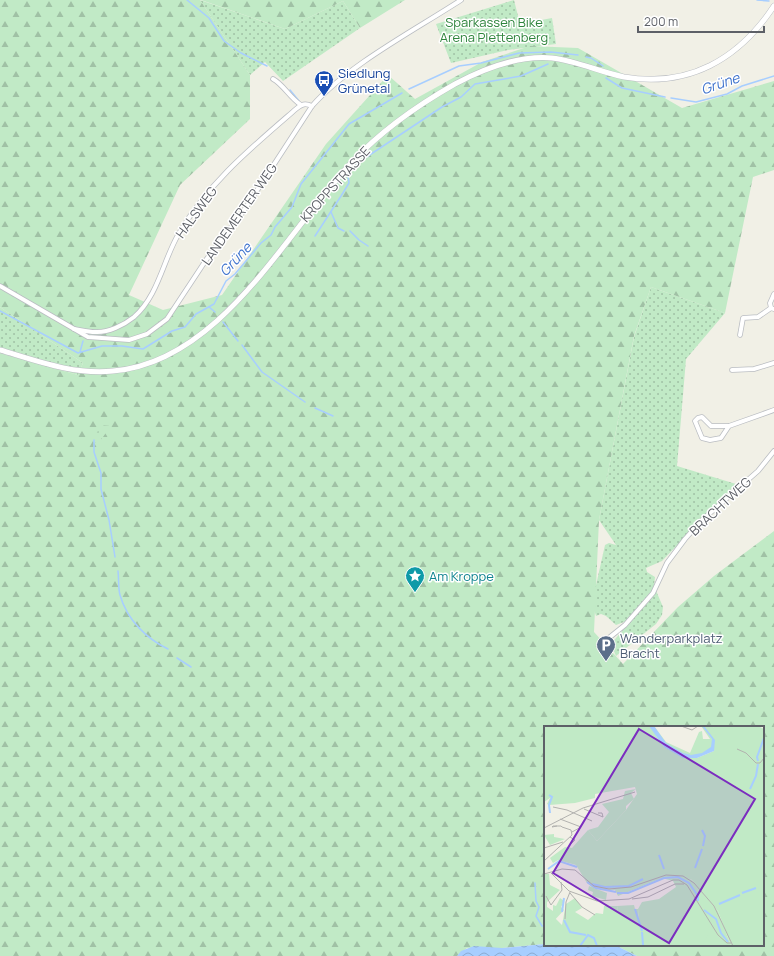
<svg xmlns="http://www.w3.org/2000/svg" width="774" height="956" viewBox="0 0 774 956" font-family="Manrope,sans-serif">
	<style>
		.green { fill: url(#green-dots) }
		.forest { fill: url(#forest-firs) }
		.wetland { fill: url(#wetland-marsh) }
		.water { fill: url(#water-waves) }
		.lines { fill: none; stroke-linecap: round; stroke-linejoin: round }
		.stream { stroke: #a7ceff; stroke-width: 1.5 }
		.minor-casing { stroke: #babdc2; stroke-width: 5.5 }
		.tertiary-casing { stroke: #babdc2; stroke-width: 6 }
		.minor { stroke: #fff; stroke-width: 4 }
		.tertiary { stroke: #fff; stroke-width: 5 }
		.labels { text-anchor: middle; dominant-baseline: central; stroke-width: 3; stroke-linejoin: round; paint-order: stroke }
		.park-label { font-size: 13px; fill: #2f853d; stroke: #fff }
		.transit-label { font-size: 13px; fill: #164399; stroke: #fff; text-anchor: start }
		.street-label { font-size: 13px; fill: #5d6067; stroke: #fff }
		.culture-label { font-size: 13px; fill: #0d838f; stroke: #fff; text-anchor: start }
		.service-label { font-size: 13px; fill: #4e5e75; stroke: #fff; text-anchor: start }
		.water-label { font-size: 14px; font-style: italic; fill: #4074cd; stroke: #fff }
		.inset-river { fill: none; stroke: #a7ceff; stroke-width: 2 }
		.inset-road { fill: none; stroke: #b2b2af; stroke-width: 1 }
		.view { fill: #7b2cbf; fill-opacity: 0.15; stroke: #7b2cbf; stroke-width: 2 }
		.inset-edge { fill: none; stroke: #5d6067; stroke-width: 2 }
	</style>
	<defs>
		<pattern id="green-dots" width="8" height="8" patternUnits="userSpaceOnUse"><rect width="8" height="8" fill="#c1eac6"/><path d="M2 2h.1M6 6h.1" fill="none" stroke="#a0c1a5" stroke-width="1.8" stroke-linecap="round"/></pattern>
		<pattern id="forest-firs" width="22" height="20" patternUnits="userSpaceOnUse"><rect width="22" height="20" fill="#c1eac6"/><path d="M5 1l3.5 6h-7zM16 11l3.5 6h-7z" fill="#a0c1a5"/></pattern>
		<pattern id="wetland-marsh" width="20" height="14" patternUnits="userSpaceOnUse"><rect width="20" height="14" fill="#c1eac6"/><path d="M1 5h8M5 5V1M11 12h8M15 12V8" fill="none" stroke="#a0c1a5"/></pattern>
		<pattern id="water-waves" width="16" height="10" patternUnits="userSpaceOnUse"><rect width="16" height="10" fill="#a7ceff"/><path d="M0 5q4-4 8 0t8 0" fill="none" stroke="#8babd2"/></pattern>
	</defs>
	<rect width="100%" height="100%" fill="#f1f0e6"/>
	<!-- green -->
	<g class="green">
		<polygon points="200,0 285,29 343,1 360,28 283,81 265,62 250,75"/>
		<polygon points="514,0 520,24 552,18 556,44 508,50 451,63 436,24"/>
		<polygon points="651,287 725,313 686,359 677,466 736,484 662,561 646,568 647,572 655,577 654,586 663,607 662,615 656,624 616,656 611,644 632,619 616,625 606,616 601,614 596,616 592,603 605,545 609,543 616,545 599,520 634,337"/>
		<polygon points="0,307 83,363 78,375 0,353"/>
	</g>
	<!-- forest -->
	<g class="forest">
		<polygon points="0,0 200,0 250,75 250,119 180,185 129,295 163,310 222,295 326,144 388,75 415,99 482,62 530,46 578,48 682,108 774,81 774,170 753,177 725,313 651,287 634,336 599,520 594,632 623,664 678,607 714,576 774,531 774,956 637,956 615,945 763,945 763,727 545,727 545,944 502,948 467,948 457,956 0,956 0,353 78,375 83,363 0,307"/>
		<polygon points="201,0 405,0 360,28 343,1 285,29"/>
	</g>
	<!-- wetland -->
	<polygon class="wetland" points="104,425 111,426 100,441 96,443 94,440 98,430"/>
	<!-- water -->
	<polygon class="water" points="545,944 615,945 637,956 457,956 461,951 474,946 502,948"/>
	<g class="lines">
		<!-- stream -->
		<g class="stream">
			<polyline points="187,0 209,18 224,41 241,53 267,66"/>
			<polyline points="757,0 769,1"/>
			<polyline points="586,57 591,58 603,66"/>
			<polyline points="606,78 622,88 665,97"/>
			<polyline points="409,89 459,66 481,63 519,53 551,52 578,55"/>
			<polyline points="290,90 299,101"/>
			<polyline points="671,98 696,102 727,94 742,86 774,76"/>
			<polyline points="331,212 338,228 344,231"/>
			<polyline points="350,231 359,240 368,246"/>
			<polyline points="315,236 341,196 349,183 348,176 351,170 362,160 442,107 461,97 475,84 521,76 548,64"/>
			<polyline points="209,307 215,312"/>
			<polyline points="0,311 78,353 102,346 122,346 143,349 172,331 185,327 196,314 214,304 226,281 235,274 261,243 271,235 275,227 292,207 301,184 349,124 402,93"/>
			<polyline points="223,322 238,341"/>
			<polyline points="242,345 262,372 305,402"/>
			<polyline points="80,352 83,341"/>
			<polyline points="315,408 333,416"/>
			<polyline points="94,440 94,452 101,473 101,489 109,520 115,557"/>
			<path d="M118,571C119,579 118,588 120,595C127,620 147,639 168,649"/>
			<polyline points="177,658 191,667"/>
			<polyline points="535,883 536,901 539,907 536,916 542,926 545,926"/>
		</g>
		<defs>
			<g id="minor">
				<path d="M273,79C284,85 289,97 301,105"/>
				<path d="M0,286L88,337L129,340L147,334L167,319L206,260L245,209L312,106C348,65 415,30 461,0"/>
				<polyline points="774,309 771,308 770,303 774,294"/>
				<path d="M74,329C81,330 88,332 95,332C108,333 124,325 134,317C158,296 163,261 178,235C207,184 252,147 296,109C302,104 305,103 312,106"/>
				<polyline points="740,335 743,318 758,317 771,308"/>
				<polyline points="732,370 754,369 774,363"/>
				<polyline points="729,426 721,438 710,440 702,438 695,421 698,418 702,417 711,426 729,426 774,410"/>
				<polyline points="610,637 625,625 653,593 667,563 685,539 702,520 758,471 774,451"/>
			</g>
			<path id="tertiary" d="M0,350C37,361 74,375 113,371C221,362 285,233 352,162C381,131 418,105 455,84C485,68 518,55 552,58C577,61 600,72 624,77C689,88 739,59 774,6"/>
		</defs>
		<!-- minor casing -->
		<use href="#minor" class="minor-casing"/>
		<!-- tertiary casing -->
		<use href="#tertiary" class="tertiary-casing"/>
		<!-- minor -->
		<use href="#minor" class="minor"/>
		<!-- tertiary -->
		<use href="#tertiary" class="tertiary"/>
	</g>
	<!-- icons -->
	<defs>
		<symbol id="bus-pin" viewBox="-11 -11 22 30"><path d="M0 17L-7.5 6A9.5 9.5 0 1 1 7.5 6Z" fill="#1a4fb4" stroke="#fff"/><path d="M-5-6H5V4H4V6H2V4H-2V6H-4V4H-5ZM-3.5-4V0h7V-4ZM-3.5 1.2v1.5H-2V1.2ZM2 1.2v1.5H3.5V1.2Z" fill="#fff"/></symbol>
		<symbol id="sight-pin" viewBox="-11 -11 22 30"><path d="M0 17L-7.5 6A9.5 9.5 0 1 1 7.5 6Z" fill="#0f9aa8" stroke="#fff"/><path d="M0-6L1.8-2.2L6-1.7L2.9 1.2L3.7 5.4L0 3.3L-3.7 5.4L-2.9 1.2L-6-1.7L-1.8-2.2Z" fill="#fff"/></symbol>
		<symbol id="parking-pin" viewBox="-11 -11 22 30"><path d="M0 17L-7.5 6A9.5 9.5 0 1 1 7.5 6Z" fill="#5c6f8a" stroke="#fff"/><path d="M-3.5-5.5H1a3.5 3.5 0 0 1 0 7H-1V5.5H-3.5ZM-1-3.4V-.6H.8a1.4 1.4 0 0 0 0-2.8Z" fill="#fff"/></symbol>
	</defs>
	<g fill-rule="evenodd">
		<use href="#bus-pin" x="313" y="69" width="22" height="30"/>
		<use href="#sight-pin" x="404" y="565" width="22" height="30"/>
		<use href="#parking-pin" x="595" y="634" width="22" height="30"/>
	</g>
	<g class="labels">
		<!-- park labels -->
		<g class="park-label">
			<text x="494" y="22">Sparkassen Bike<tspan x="494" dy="15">Arena Plettenberg</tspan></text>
		</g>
		<!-- transit labels -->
		<g class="transit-label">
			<text x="338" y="73">Siedlung<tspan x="338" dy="15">Grünetal</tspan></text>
		</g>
		<!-- street labels -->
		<g class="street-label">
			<text transform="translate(335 184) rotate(-48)">KROPPSTRASSE</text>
			<text transform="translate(196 212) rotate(-54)">HALSWEG</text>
			<text transform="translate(239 214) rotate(-55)">LANDEMERTER WEG</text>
			<text transform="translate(720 506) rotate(-43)">BRACHTWEG</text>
		</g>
		<!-- culture labels -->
		<g class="culture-label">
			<text x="429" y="576">Am Kroppe</text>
		</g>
		<!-- service labels -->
		<g class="service-label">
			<text x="620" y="638">Wanderparkplatz<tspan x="620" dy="15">Bracht</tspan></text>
		</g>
		<!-- water labels -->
		<g class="water-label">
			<text transform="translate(720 83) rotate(-19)">Grüne</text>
			<text transform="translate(235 259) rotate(-47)">Grüne</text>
		</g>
	</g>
	<!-- overview -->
	<g transform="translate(544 726)">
		<rect width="220" height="220" fill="#f1f0e6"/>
		<path d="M101,0H110L122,16L146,27L155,6L158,5L159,13H166L157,0H169L172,6L175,22L141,36ZM92,63L87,67L90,73L82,80V84L53,115L44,104L54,101L65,86L58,78L79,73L81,65ZM10,108V111L21,113L6,119L0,109ZM147,153L174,185L187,220H158L145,155ZM45,160L63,167L62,174L48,170L49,166L44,164ZM16,172L20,175L17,181L20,184L8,197L3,194V181L9,185V179L12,180ZM90,179L91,183H94L95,199L74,186L73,180Z" fill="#c1eac6"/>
		<path d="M0,0H105L120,21L141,32H153L170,25L172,11L169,0H214L220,3V220H187L174,185L147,153L145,155L165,197L162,199L164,209L158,220H0V148H5L6,159L16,164L3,176V194L8,196L11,192L18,199L22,178L31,172L38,182L31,186L44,194L52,187L59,188L60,180H73L74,186L85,187L95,198L94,183L98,176L115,173L132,161L129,155L118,152L74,170L71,164L49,162L43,157L32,139L14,134L9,137L6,132L21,121L28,122L44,104L53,115L82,84L93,68L91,61L51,68V72L31,77L5,79L3,78L6,72L0,76Z" fill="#c1eac6"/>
		<path d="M105,0H110L122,17L139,27L147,29L158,27L167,21L168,13L158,0H160L171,14L170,25L153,32H139L120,21Z" fill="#a7ceff"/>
		<path class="inset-river" d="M214,35L213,31L220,12M206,63L212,50L214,38M5,69L8,71L5,79L6,87M158,104L161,110L159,120M115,129L120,143M151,142L158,123M4,143L15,135L33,141M43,156L52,162L72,166M48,158L61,161L85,160L99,153M73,167H84L120,152L134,151L145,157L154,170V175M198,167L212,162M175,178L196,169M91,183L98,205M160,184L172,193L177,207L184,216M18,186L20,172M20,194L26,206L42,209M98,206L99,219M36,220L44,209L50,212L53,220"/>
		<path class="inset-road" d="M137,0L148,4L154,0M193,23L202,27L212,37H216L220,32M9,81L23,84L48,95M40,83L59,91L58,87H54M16,93L37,101L28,106M0,102L39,82L91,66M25,120L31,114L26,111M0,122L19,116M0,135L28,109L27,104L18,101L17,100H9L8,101L13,100M7,147L25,165L53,175L85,173L129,154H135L143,159L174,209L183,217H187M0,148L18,143L31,144L50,160L65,163L87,161L122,149L139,150L150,157L170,180L189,220M26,167L38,181L51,189M2,170L7,179L18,164L17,156M88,173L104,171L131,158H140M21,193L22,176L26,166"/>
		<path class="view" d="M95,3L211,73L125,217L9,147Z"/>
		<rect width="220" height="220" class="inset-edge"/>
	</g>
	<!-- scale -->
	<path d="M638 26v6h126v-6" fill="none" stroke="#5d6067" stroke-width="2"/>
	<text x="644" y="26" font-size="12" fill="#5d6067" stroke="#ffffff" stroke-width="3" paint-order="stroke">200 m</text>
</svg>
